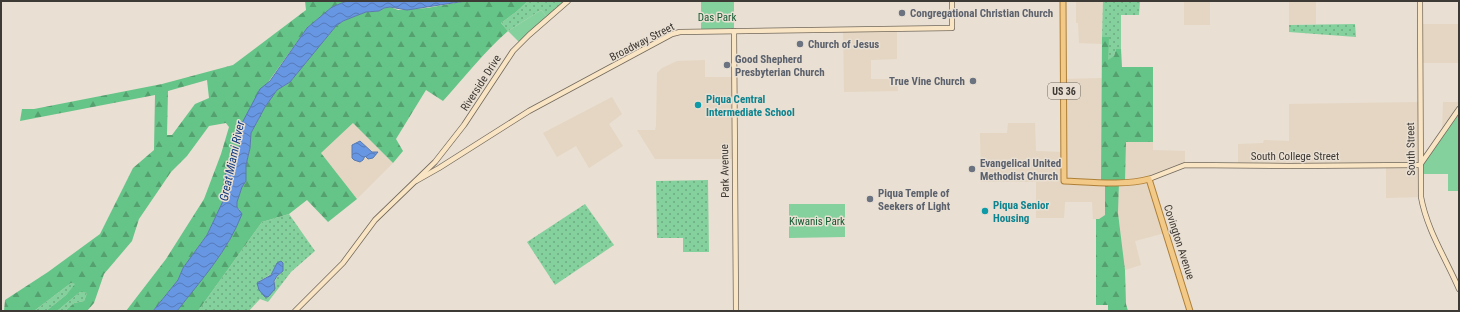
<svg xmlns="http://www.w3.org/2000/svg" width="1460" height="312" viewBox="0 0 1460 312" font-family="'Roboto Condensed',sans-serif">
	<style>
		.built { fill: #e4d6c2 }
		.grass { fill: url(#grass-dots); fill-rule: evenodd }
		.forest { fill: url(#forest-firs); fill-rule: evenodd }
		.park { fill: #84d19d }
		.water { fill: url(#water-waves); stroke: #5a7aae }
		.lines { fill: none; stroke-linecap: round; stroke-linejoin: round }
		.secondary-casing { stroke: #72695d; stroke-width: 6 }
		.primary-casing { stroke: #ae7f37; stroke-width: 7 }
		.secondary { stroke: #f9e4c3; stroke-width: 4.5 }
		.primary { stroke: #f3c988; stroke-width: 5 }
		.worship-dot { fill: #6b7280; stroke: #e9dfd2; stroke-width: 1.5 }
		.culture-dot { fill: #0f9aa8; stroke: #e9dfd2; stroke-width: 1.5 }
		.labels { text-anchor: middle; dominant-baseline: central; stroke-width: 3; stroke-linejoin: round; paint-order: stroke }
		.shield { fill: #e9dfd2; stroke: #716b63; stroke-width: 1 }
		.shield-label { font-size: 10px; font-weight: bold; fill: #3d3934 }
		.worship-label { font-size: 11px; font-weight: bold; fill: #5b616d; stroke: #e9dfd2; text-anchor: start }
		.park-label { font-size: 11px; fill: #165b34; stroke: #e9dfd2 }
		.street-label { font-size: 11px; fill: #3d3934; stroke: #e9dfd2 }
		.culture-label { font-size: 11px; font-weight: bold; fill: #0d838f; stroke: #e9dfd2; text-anchor: start }
		.water-label { font-size: 12px; font-style: italic; fill: #113b80; stroke: #e9dfd2 }
	</style>
	<defs>
		<pattern id="grass-dots" width="8" height="8" patternUnits="userSpaceOnUse"><rect width="8" height="8" fill="#84d19d"/><path d="M2 2h.1M6 6h.1" fill="none" stroke="#6dab81" stroke-width="1.8" stroke-linecap="round"/></pattern>
		<pattern id="forest-firs" width="22" height="20" patternUnits="userSpaceOnUse"><rect width="22" height="20" fill="#65c487"/><path d="M5 1l3.5 6h-7zM16 11l3.5 6h-7z" fill="#54a06f"/></pattern>
		<pattern id="water-waves" width="16" height="10" patternUnits="userSpaceOnUse"><rect width="16" height="10" fill="#6796e3"/><path d="M0 5q4-4 8 0t8 0" fill="none" stroke="#567bb9"/></pattern>
	</defs>
	<rect width="100%" height="100%" fill="#e9dfd2"/>
	<!-- built -->
	<g class="built">
		<polygon points="1076,1 1103,1 1102,44 1079,43 1078,23 1076,23"/>
		<rect x="1184" y="1" width="26" height="24"/>
		<polygon points="1289,1 1316,1 1316,24 1289,25"/>
		<rect x="1420" y="24" width="39" height="39"/>
		<polygon points="843,29 897,29 897,59 871,60 871,79 897,79 898,91 844,92"/>
		<polygon points="705,60 705,77 733,77 734,159 655,159 637,130 655,130 656,126 657,73 662,68 677,61"/>
		<polygon points="1102,78 1101,182 1105,182 1105,215 1099,219 1093,219 1092,202 1065,202 1064,218 1036,218 1036,182 981,182 980,133 1007,133 1008,123 1035,123 1036,151 1064,152 1064,79"/>
		<polygon points="612,97 622,114 609,124 623,146 589,168 576,146 557,157 543,133"/>
		<polygon points="1420,102 1421,197 1386,198 1386,166 1238,166 1238,144 1263,143 1264,140 1289,141 1289,104"/>
		<polygon points="1443,102 1459,102 1459,109 1442,134"/>
		<polygon points="353,123 393,163 357,199 321,153"/>
		<polygon points="1126,141 1153,142 1153,150 1185,151 1185,165 1149,179 1165,233 1135,241 1141,265 1125,270 1118,213 1119,182 1125,182"/>
	</g>
	<!-- grass -->
	<g class="grass">
		<polygon points="528,1 568,1 548,18 541,10 508,31 501,23 516,12"/>
		<polygon points="1103,1 1140,1 1139,15 1121,15 1121,49 1116,49 1114,56 1108,61 1108,37 1102,37"/>
		<polygon points="1355,24 1356,37 1289,32 1289,25"/>
		<polygon points="708,180 709,252 683,252 683,238 657,238 656,181"/>
		<polygon points="585,204 614,245 555,285 527,242"/>
		<path d="M289,214L315,251L291,272L268,302L260,299L249,311H198L262,222ZM283,271C276,277 274,280 274,289L257,283L271,274Z"/>
		<polygon points="71,283 76,284 66,295 46,311 34,311"/>
		<polygon points="80,292 87,293 84,301 74,303 65,311 57,311"/>
	</g>
	<!-- forest -->
	<g class="forest">
		<path d="M305,1H347L332,7L307,28L269,81L240,135V143L233,166L226,170L227,190L224,199L207,235L183,268L178,280L153,311H126L166,259L204,199L221,154L229,127L226,123L209,126L187,156L171,172L139,219L132,241L104,274L94,303L87,311H65L74,303L84,301L87,293L80,292L57,311H46L66,295L75,284L71,283L34,311H4L5,300L48,272L100,234L133,168L154,150L155,95L20,121L22,109H34L162,84L233,65L306,10ZM207,80L209,98L195,104L172,135H167L168,91Z"/>
		<path d="M466,1H528L516,12L501,23L508,31C484,52 464,78 443,101L426,90L396,139L403,151L393,163L353,123L321,153L357,199L328,222L307,200L289,214L262,222L198,311H177L218,258L228,243L236,227L240,210L237,207V201L242,187L246,181V165L250,148L251,133L265,107L277,90L290,82L336,26L343,21L353,17L366,12L379,11L384,8L390,7L398,10L427,8Z"/>
		<polygon points="1102,37 1109,37 1108,60 1114,56 1116,49 1121,49 1122,67 1153,67 1153,142 1126,142 1125,182 1119,182 1118,213 1125,270 1126,304 1128,311 1108,311 1108,305 1096,305 1096,219 1099,219 1105,215 1105,183 1101,182"/>
	</g>
	<!-- park -->
	<g class="park">
		<rect x="701" y="2" width="33" height="29"/>
		<polygon points="541,10 548,18 520,43 508,31"/>
		<polygon points="1459,109 1459,191 1448,191 1448,174 1420,174 1420,165"/>
		<polygon points="789,204 845,204 845,237 789,238"/>
	</g>
	<!-- water -->
	<g class="water">
		<path d="M347,1H480H466L407,10L390,7L384,8L379,11L366,12L353,17L343,21L336,26L290,82L277,90L265,107L251,133L250,148L246,165V181L242,187L237,202V207L242,214C228,251 201,280 177,311H153L178,280L183,268L207,235L224,199L227,190L226,183L224,181L226,170L233,166L240,144L241,125L260,89L270,81L307,28L332,7Z"/>
		<polygon points="360,141 372,152 378,152 373,158 368,159 365,156 363,160 360,162 354,160 352,158 352,145"/>
		<polygon points="281,261 283,263 283,271 277,276 274,281 275,289 268,297 265,297 259,290 257,283 271,275 277,263"/>
	</g>
	<g class="lines">
		<defs>
			<g id="secondary">
				<path d="M1420,1L1421,197C1427,230 1446,259 1459,289"/>
				<polyline points="734,31 736,311"/>
				<polyline points="1149,179 1185,165 1288,166 1420,165 1459,109"/>
				<polyline points="416,181 439,168 529,111 672,34 680,32 952,28 952,1"/>
				<polyline points="295,311 343,263 375,220 435,162 464,125 513,51 529,35 568,1"/>
			</g>
			<path id="primary" d="M1063,1L1064,181C1089,182 1126,186 1149,179L1190,311"/>
		</defs>
		<!-- secondary casing -->
		<use href="#secondary" class="secondary-casing"/>
		<!-- primary casing -->
		<use href="#primary" class="primary-casing"/>
		<!-- secondary -->
		<use href="#secondary" class="secondary"/>
		<!-- primary -->
		<use href="#primary" class="primary"/>
	</g>
	<!-- markers -->
	<g class="worship-dot">
		<circle cx="902" cy="13" r="4"/>
		<circle cx="800" cy="44" r="4"/>
		<circle cx="727" cy="65" r="4"/>
		<circle cx="973" cy="81" r="4"/>
		<circle cx="972" cy="169" r="4"/>
		<circle cx="870" cy="199" r="4"/>
	</g>
	<g class="culture-dot">
		<circle cx="698" cy="105" r="4"/>
		<circle cx="985" cy="211" r="4"/>
	</g>
	<g class="labels">
		<!-- shield labels -->
		<rect class="shield" x="1048" y="83" width="32" height="16" rx="3"/>
		<g class="shield-label">
			<text x="1064" y="91">US 36</text>
		</g>
		<!-- worship labels -->
		<g class="worship-label">
			<text x="910" y="13">Congregational Christian Church</text>
			<text x="808" y="44">Church of Jesus</text>
			<text x="735" y="59">Good Shepherd<tspan x="735" dy="13">Presbyterian Church</tspan></text>
			<text x="965" y="81" text-anchor="end">True Vine Church</text>
			<text x="980" y="163">Evangelical United<tspan x="980" dy="13">Methodist Church</tspan></text>
			<text x="878" y="193">Piqua Temple of<tspan x="878" dy="13">Seekers of Light</tspan></text>
		</g>
		<!-- park labels -->
		<g class="park-label">
			<text x="717" y="17">Das Park</text>
			<text x="817" y="221">Kiwanis Park</text>
		</g>
		<!-- street labels -->
		<g class="street-label">
			<text transform="translate(642 42) rotate(-27)">Broadway Street</text>
			<text transform="translate(481 83) rotate(-57)">Riverside Drive</text>
			<text transform="translate(1411 149) rotate(-91)">South Street</text>
			<text x="1295" y="156">South College Street</text>
			<text transform="translate(725 171) rotate(-91)">Park Avenue</text>
			<text transform="translate(1179 242) rotate(72)">Covington Avenue</text>
		</g>
		<!-- culture labels -->
		<g class="culture-label">
			<text x="706" y="99">Piqua Central<tspan x="706" dy="13">Intermediate School</tspan></text>
			<text x="993" y="205">Piqua Senior<tspan x="993" dy="13">Housing</tspan></text>
		</g>
		<!-- water labels -->
		<g class="water-label">
			<text transform="translate(232 161) rotate(-78)">Great Miami River</text>
		</g>
	</g>
	<!-- border -->
	<rect width="1460" height="312" fill="none" stroke="#3d3934" stroke-width="4"/>
</svg>
